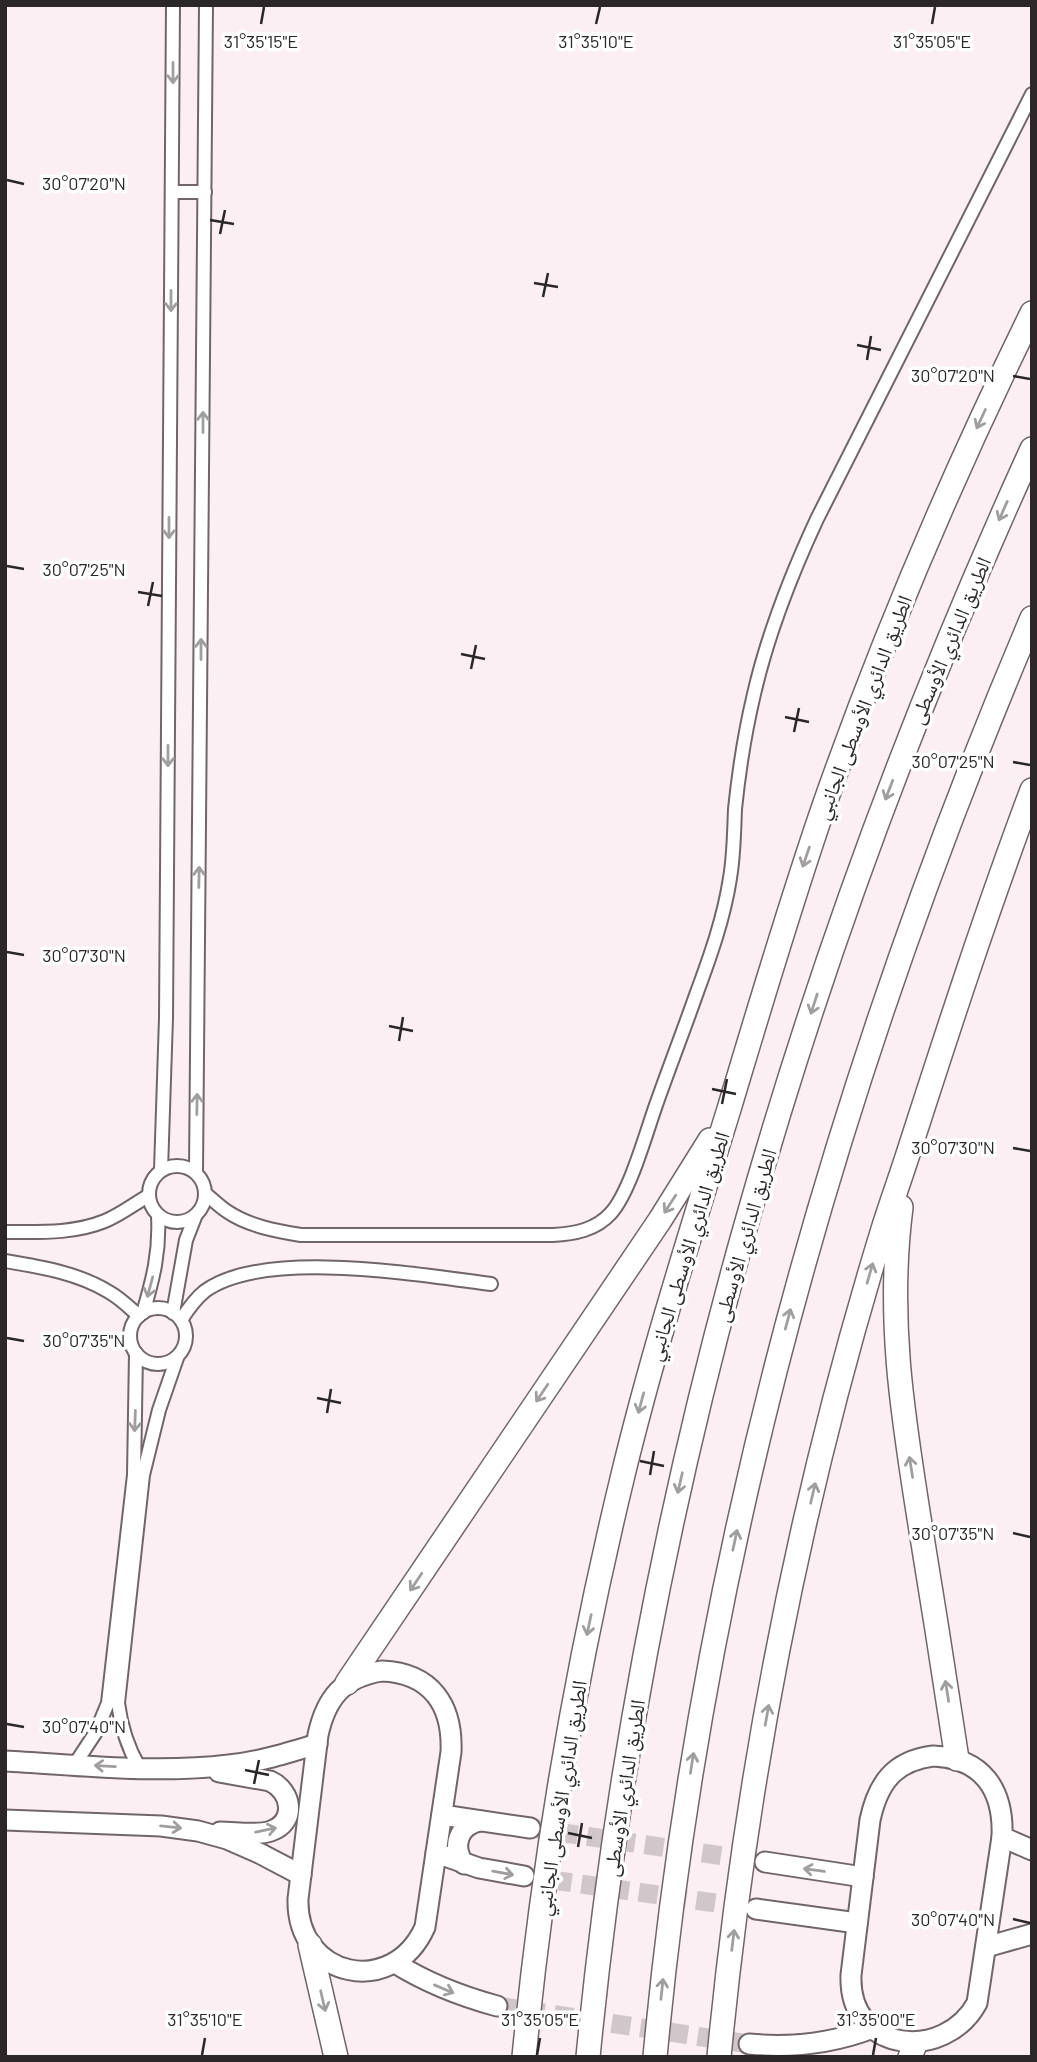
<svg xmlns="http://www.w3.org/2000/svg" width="1037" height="2062" viewBox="0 0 1037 2062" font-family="Barlow,'Noto Naskh Arabic',sans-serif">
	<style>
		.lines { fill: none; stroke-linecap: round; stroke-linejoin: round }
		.primary-tunnel { stroke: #d1c7cb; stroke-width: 19; stroke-dasharray: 19 10; stroke-linecap: butt }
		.street-casing { stroke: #70666a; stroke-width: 16 }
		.primary-casing { stroke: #70666a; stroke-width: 23 }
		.highway-casing { stroke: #70666a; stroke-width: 26 }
		.street { stroke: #fff; stroke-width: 12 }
		.primary { stroke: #fff; stroke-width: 19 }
		.highway { stroke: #fff; stroke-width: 23 }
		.oneway { stroke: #a09e9f }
		.ticks { fill: none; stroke: #2b2729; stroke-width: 2.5 }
		.labels { text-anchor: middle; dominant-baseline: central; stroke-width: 7; stroke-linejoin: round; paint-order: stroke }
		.street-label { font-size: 21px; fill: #2b2729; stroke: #fff }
		.ticks-label { font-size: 18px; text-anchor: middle; fill: #2b2729; stroke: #fff; stroke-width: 7; stroke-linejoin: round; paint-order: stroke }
	</style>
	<rect width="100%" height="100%" fill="#fbeff3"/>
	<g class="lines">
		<!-- primary-tunnel -->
		<g class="primary-tunnel">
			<polyline points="530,1828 765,1862"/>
			<polyline points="524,1876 751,1908"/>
			<polyline points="497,2006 749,2044"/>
		</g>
		<defs>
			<g id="street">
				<polyline points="172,192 205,192"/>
				<circle cx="177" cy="1194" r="28"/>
				<polyline points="161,1170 166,1018 173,5"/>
				<polyline points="196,1172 206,5"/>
				<path d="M206,1194C213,1200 220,1207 228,1212C249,1226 276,1231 301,1235H553C574,1234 596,1230 611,1213C630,1192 646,1133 656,1105C669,1068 683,1032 696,995C710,957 724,918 730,878C734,855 734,832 735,809C739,770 745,732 754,694C768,633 791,575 817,519L1032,94"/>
				<path d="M5,1232C39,1232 73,1234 105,1221C120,1215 134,1204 148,1196"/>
				<path d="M5,1261C41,1267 78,1273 109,1292C120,1298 130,1308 139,1316"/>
				<circle cx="158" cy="1336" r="28"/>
				<path d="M143,1313C153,1279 160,1252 158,1216"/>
				<polyline points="173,1313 186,1240 195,1217"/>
				<path d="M181,1320C188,1309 195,1299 205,1291C264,1248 420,1275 491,1284"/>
				<polyline points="75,1764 96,1732 108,1703 134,1475 136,1353"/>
				<path d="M139,1767C127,1746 121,1727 118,1703L143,1475L159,1410L177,1358"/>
			</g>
			<g id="primary">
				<path d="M382,1671C431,1673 453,1705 451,1752L425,1927C393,1999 296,1978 298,1899L318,1735C326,1698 343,1677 382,1671Z"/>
				<path d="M933,1756C982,1758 1004,1789 1002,1837L977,2003C945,2062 848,2054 851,1975L870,1820C878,1783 894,1761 933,1756Z"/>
				<path d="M5,1761C79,1765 155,1774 229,1765C259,1762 288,1753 317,1744"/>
				<path d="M219,1772L270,1781C292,1791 297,1822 271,1831C257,1836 236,1832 220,1832"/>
				<polyline points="442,1815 530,1828"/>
				<polyline points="5,1820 161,1826 198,1831 227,1839 259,1853 301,1875"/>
				<polyline points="1002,1837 1032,1850"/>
				<polyline points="436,1853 479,1868 524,1876"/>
				<polyline points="765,1862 863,1877"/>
				<path d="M464,1864C451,1846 459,1825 480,1821"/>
				<polyline points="756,1909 857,1923"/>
				<polyline points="986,1947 1032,1934"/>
				<path d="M395,1963C427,1983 460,1996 497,2006"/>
				<path d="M749,2044C791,2048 830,2044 870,2029"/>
			</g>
			<g id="highway">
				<path d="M901,1207C887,1316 902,1411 919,1518C932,1598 945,1679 957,1759"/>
				<polyline points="347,1683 660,1220 710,1140"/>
				<polyline points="310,1945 336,2057"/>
				<path d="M524,2057C543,1862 576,1669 622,1479C652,1354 691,1232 729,1109C760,1006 790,904 825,803C884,635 954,472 1032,313"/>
				<path d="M588,2057C642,1500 800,957 1032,449"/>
				<path d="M655,2057C701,1560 837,1077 1032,618"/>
				<path d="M719,2057C746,1776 801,1495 884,1226C892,1201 901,1176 909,1151C948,1030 987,910 1032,790"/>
				<polyline points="910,2057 914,2047"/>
			</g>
		</defs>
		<!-- street casing -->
		<use href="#street" class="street-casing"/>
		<!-- primary casing -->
		<use href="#primary" class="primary-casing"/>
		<!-- highway casing -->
		<use href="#highway" class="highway-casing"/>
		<!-- street -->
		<use href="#street" class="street"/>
		<!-- primary -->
		<use href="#primary" class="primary"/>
		<!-- highway -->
		<use href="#highway" class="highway"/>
	</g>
	<!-- one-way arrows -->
	<defs><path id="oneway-shaft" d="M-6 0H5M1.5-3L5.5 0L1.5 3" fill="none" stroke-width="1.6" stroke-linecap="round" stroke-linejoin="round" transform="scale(1.75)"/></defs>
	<g class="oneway">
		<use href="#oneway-shaft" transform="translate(173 73) rotate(90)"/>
		<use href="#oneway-shaft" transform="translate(171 301) rotate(90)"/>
		<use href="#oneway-shaft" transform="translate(981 419) rotate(115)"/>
		<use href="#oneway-shaft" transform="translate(203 422) rotate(-90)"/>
		<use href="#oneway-shaft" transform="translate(1003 511) rotate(114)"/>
		<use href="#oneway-shaft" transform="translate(169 528) rotate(90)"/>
		<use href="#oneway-shaft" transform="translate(201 649) rotate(-90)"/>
		<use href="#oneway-shaft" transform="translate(168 756) rotate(90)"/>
		<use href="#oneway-shaft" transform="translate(889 790) rotate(111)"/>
		<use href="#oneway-shaft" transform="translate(806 857) rotate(109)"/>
		<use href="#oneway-shaft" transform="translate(199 877) rotate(-89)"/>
		<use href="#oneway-shaft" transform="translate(814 1004) rotate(108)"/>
		<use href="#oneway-shaft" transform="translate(197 1104) rotate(-89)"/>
		<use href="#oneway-shaft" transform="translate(670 1204) rotate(123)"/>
		<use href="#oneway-shaft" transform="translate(870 1273) rotate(-74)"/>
		<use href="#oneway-shaft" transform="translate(150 1287) rotate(105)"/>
		<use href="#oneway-shaft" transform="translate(788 1319) rotate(-75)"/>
		<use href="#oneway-shaft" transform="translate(542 1393) rotate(124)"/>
		<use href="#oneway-shaft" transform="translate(641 1403) rotate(105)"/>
		<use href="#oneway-shaft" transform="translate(135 1421) rotate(92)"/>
		<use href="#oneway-shaft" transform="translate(911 1467) rotate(-99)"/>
		<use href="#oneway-shaft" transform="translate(680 1483) rotate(103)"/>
		<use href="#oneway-shaft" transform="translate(813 1493) rotate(-77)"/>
		<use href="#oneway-shaft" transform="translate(735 1540) rotate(-78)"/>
		<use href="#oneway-shaft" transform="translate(416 1582) rotate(124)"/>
		<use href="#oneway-shaft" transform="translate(589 1625) rotate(102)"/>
		<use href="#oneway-shaft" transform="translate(947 1691) rotate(-99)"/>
		<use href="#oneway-shaft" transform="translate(767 1715) rotate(-80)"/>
		<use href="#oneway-shaft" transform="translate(692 1763) rotate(-81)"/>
		<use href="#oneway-shaft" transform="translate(105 1766) rotate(-177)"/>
		<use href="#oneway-shaft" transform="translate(171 1827) rotate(6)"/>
		<use href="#oneway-shaft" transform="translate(266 1830) rotate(-12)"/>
		<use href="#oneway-shaft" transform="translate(814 1870) rotate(-172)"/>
		<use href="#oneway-shaft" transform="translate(503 1873) rotate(10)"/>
		<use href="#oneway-shaft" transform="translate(733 1940) rotate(-83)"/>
		<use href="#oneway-shaft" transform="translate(444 1989) rotate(23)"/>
		<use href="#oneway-shaft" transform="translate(662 1989) rotate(-84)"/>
		<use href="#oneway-shaft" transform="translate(323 2001) rotate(77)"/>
	</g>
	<!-- ticks -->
	<path class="ticks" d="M261,24L264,7M596,24L600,7M932,24L935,7M7,180L24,184M210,220L234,224M220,234L225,210M534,283L558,287M543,297L548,273M857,345L881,350M867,360L871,336M1013,376L1030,379M7,566L24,569M138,592L162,596M148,606L153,582M461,654L485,659M471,669L476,645M785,717L809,722M794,732L799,708M1013,762L1030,765M7,952L24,955M389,1026L413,1031M399,1041L403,1017M712,1089L736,1094M722,1104L727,1079M1013,1148L1030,1151M7,1338L24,1341M317,1398L341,1403M327,1413L331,1389M640,1461L664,1466M650,1475L654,1451M1013,1533L1030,1537M7,1724L24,1727M245,1770L269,1775M254,1784L259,1760M568,1833L592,1838M578,1847L582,1823M1013,1919L1030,1923M202,2055L205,2038M537,2055L540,2038M873,2055L876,2038"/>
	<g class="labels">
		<!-- street labels -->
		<g class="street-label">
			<text transform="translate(949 640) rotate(-67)">الطريق الدائري الأوسطى</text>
			<text transform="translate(862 707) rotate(-69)">الطريق الدائري الأوسطى الجانبي</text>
			<text transform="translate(744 1235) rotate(-74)">الطريق الدائري الأوسطى</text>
			<text transform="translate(687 1246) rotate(-73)">الطريق الدائري الأوسطى الجانبي</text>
			<text transform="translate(623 1788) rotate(-81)">الطريق الدائري الأوسطى</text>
			<text transform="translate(560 1798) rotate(-81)">الطريق الدائري الأوسطى الجانبي</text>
		</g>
	</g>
	<g class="ticks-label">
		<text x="261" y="48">31°35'15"E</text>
		<text x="596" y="48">31°35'10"E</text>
		<text x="932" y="48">31°35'05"E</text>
		<text x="84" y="190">30°07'20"N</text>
		<text x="953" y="382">30°07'20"N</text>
		<text x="84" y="576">30°07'25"N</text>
		<text x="953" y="768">30°07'25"N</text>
		<text x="84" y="962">30°07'30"N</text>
		<text x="953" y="1154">30°07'30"N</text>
		<text x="84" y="1347">30°07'35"N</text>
		<text x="953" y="1540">30°07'35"N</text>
		<text x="84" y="1733">30°07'40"N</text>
		<text x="953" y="1926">30°07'40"N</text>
		<text x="205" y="2026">31°35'10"E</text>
		<text x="540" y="2026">31°35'05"E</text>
		<text x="876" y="2026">31°35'00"E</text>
	</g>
	<!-- border -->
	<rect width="1037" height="2062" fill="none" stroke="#2b2729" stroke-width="14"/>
</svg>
